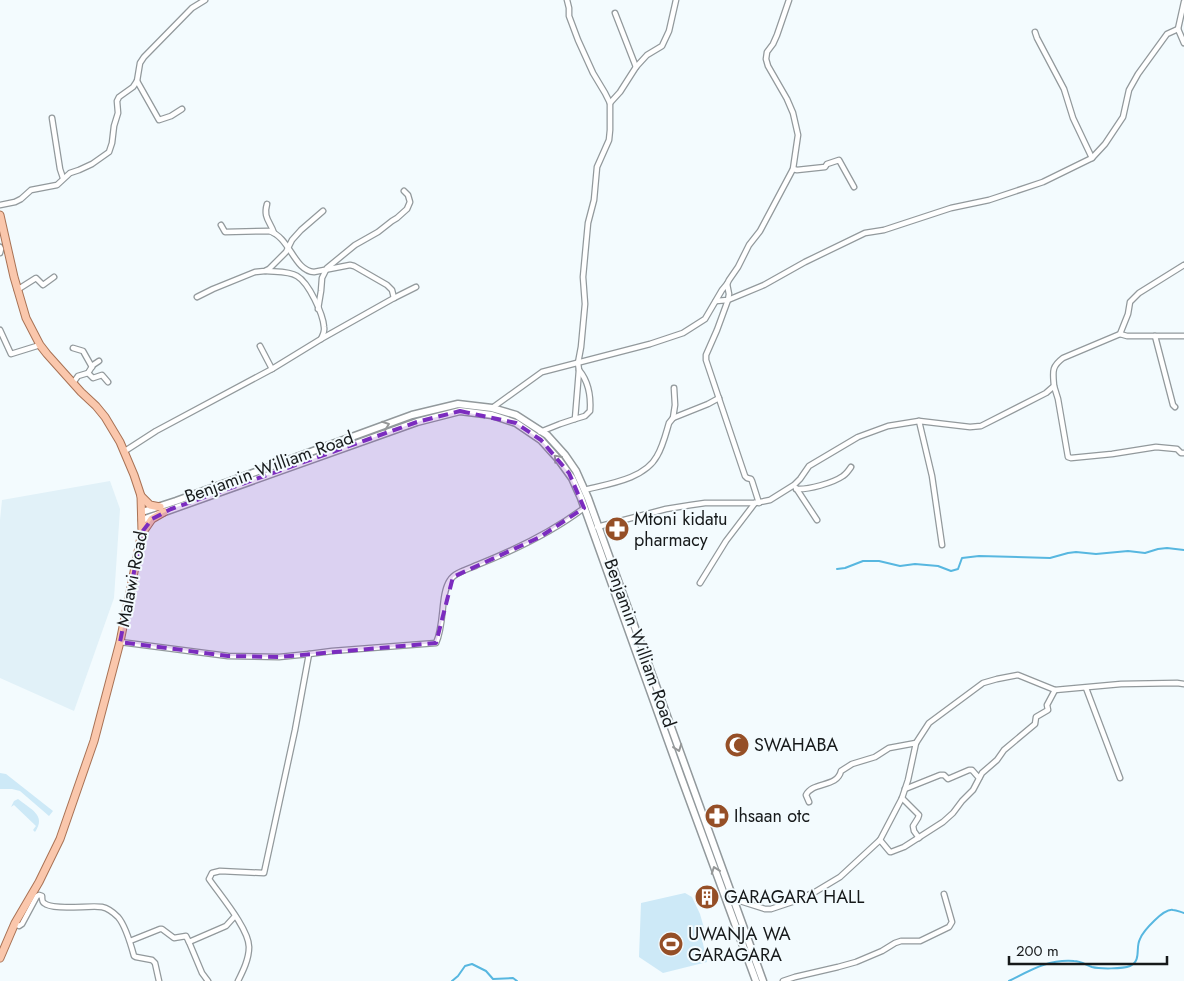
<svg xmlns="http://www.w3.org/2000/svg" width="1184" height="981" viewBox="0 0 1184 981" font-family="Jost,sans-serif">
	<style>
		.built { fill: #e1f1f8 }
		.green { fill: #cde9f7 }
		.lines { fill: none; stroke-linecap: round; stroke-linejoin: round }
		.stream { stroke: #57b7e0; stroke-width: 2 }
		.minor-casing { stroke: #92999c; stroke-width: 7 }
		.secondary-casing { stroke: #92999c; stroke-width: 9 }
		.primary-casing { stroke: #a87255; stroke-width: 9 }
		.minor { stroke: #fff; stroke-width: 4.5 }
		.secondary { stroke: #fff; stroke-width: 6 }
		.primary { stroke: #fac7ac; stroke-width: 7 }
		.oneway { stroke: #969898 }
		.marked { fill: #7b2cbf; fill-opacity: 0.2; stroke: #7b2cbf; stroke-width: 4; stroke-dasharray: 10 6; stroke-linejoin: round }
		.labels { text-anchor: middle; dominant-baseline: central; stroke-width: 4; stroke-linejoin: round; paint-order: stroke }
		.street-label { font-size: 18px; fill: #16191a; stroke: #f3fbfe }
		.poi-label { font-size: 18px; fill: #16191a; stroke: #f3fbfe; text-anchor: start }
	</style>
	<rect width="100%" height="100%" fill="#f3fbfe"/>
	<!-- built -->
	<polygon class="built" points="110,481 120,509 114,598 74,711 0,678 0,520 2,500"/>
	<!-- green -->
	<g class="green">
		<polygon points="0,773 6,774 53,811 49,816 20,791 12,789 0,789"/>
		<path d="M18,799C30,809 47,815 35,832L33,830L36,826L14,805L11,807L14,801Z"/>
		<polygon points="685,893 692,897 700,914 704,928 700,930 707,962 663,973 639,957 641,903"/>
	</g>
	<g class="lines">
		<!-- stream -->
		<g class="stream">
			<polyline points="837,569 845,568 863,561 879,561 900,566 915,564 938,566 951,571 958,569 962,558 979,556 1050,558 1068,553 1076,552 1096,554 1128,551 1145,553 1158,549 1167,548 1184,550"/>
			<polyline points="452,981 458,976 465,966 472,964 486,971 493,979 513,978 517,981"/>
			<path d="M1009,981C1031,970 1048,959 1074,961C1081,961 1086,965 1092,967C1099,969 1123,969 1130,966C1142,960 1135,948 1140,939C1143,931 1164,908 1173,910C1177,910 1180,912 1184,913"/>
		</g>
		<defs>
			<g id="minor">
				<polyline points="615,13 636,67"/>
				<polyline points="1178,29 1184,43"/>
				<polyline points="1035,32 1037,38 1064,89 1073,118 1092,158"/>
				<polyline points="137,81 159,120 171,116 182,109"/>
				<polyline points="610,103 620,92 636,67 647,55 662,46 669,31 676,0"/>
				<polyline points="52,118 60,169 63,178"/>
				<polyline points="793,169 797,170 825,167 827,164 839,160 854,187"/>
				<path d="M267,204C263,218 270,221 274,233"/>
				<polyline points="0,205 15,202 21,199 31,190 57,185 70,173 79,170 92,164 109,152 112,143 114,126 118,113 117,101 119,97 133,87 137,81 140,63 144,57 192,8 205,0"/>
				<path d="M221,225L225,232L269,231C290,237 294,271 314,272L350,265L354,266L387,285L392,290L394,298"/>
				<polyline points="0,247 1,249 0,253"/>
				<path d="M266,271C276,272 289,271 297,276C309,283 323,314 324,327C325,331 323,335 321,339"/>
				<polyline points="17,290 36,278 43,285 54,277"/>
				<polyline points="197,297 213,289 255,272 265,271 269,269 286,252 292,240 301,230 323,211"/>
				<polyline points="716,301 728,300 729,294 727,284 729,280 738,267 749,245 760,231 793,169 798,135 793,113 787,99 768,66 766,59 767,52 773,44 777,35 789,0"/>
				<polyline points="318,309 321,291 322,278 327,268 355,245 378,232 392,221 397,218 407,209 410,202 408,195 404,191"/>
				<polyline points="0,330 11,354 40,345"/>
				<polyline points="1120,334 1127,336 1184,336"/>
				<polyline points="1155,336 1173,405 1175,407"/>
				<polyline points="260,346 272,369"/>
				<polyline points="73,348 83,351 92,367"/>
				<polyline points="88,373 93,378 102,375 108,382"/>
				<polyline points="73,383 78,376 88,373 93,365 99,361"/>
				<polyline points="1054,386 1058,399 1068,457 1071,458 1112,454 1156,447 1177,449 1181,453 1184,453"/>
				<polyline points="492,408 542,372 650,344 683,333 705,319 722,290 727,284"/>
				<polyline points="673,418 675,405 674,388"/>
				<path d="M575,419L585,416L590,411C591,396 589,382 579,370"/>
				<polyline points="919,421 932,476 942,545"/>
				<polyline points="540,432 560,424 575,419 579,370 578,363 581,347 585,304 583,277 588,223 594,200 597,167 609,140 610,130 610,103 605,93 593,73 578,40 569,16 569,8 567,0"/>
				<polyline points="125,451 156,431 272,369 321,339 394,298 416,287"/>
				<polyline points="796,488 817,520"/>
				<path d="M796,489C808,490 833,483 843,476C846,474 849,470 851,467"/>
				<path d="M584,490C608,484 645,479 657,456C663,446 666,433 669,423L673,418L708,404L719,398"/>
				<polyline points="759,503 752,481 751,479 747,478 745,476 706,360 706,355 717,330 728,300 764,285 805,262 865,233 884,230 951,208 989,200 1043,182 1092,158 1105,144 1123,117 1129,90 1138,74 1167,34 1178,29 1184,2"/>
				<path d="M597,527L666,509L691,505L705,503H755L770,500L794,485L800,479L809,466L858,437L888,426L919,421L970,427L981,426L1046,393L1054,386C1053,372 1051,367 1063,358L1120,334L1128,314L1130,302L1139,293L1184,265"/>
				<polyline points="700,583 726,541 755,503"/>
				<path d="M120,642L228,656L279,657L309,654L332,651L436,643C445,624 440,595 450,580C455,572 469,569 477,565C515,550 551,533 584,508"/>
				<polyline points="1086,688 1120,778"/>
				<polyline points="905,789 940,775 944,775 948,779 969,770 972,770 979,778"/>
				<polyline points="902,798 919,815 918,818 913,826 914,831 919,838"/>
				<path d="M809,802L806,795C813,781 837,788 841,771L852,764L875,757L889,748L916,743"/>
				<polyline points="880,840 890,852 891,852 904,847 943,822 953,813 962,801 973,790 982,773 997,760 1004,750 1035,724 1036,717 1048,710 1047,705 1055,690"/>
				<polyline points="733,900 740,901 765,909 771,909 792,902 815,892 840,877 880,840 902,798 908,780 916,743 929,723 983,683 997,679 1018,675 1055,690 1121,684 1177,683 1184,684"/>
				<path d="M15,923L19,926L22,924L37,896L39,895L42,896C42,899 42,902 44,903C53,911 90,905 102,907C107,908 114,913 118,917C125,925 131,945 134,956L136,957L152,960L155,963L159,981"/>
				<polyline points="130,941 160,929 162,929 174,938 186,936 189,942 226,926 235,916"/>
				<polyline points="189,942 202,973 208,981"/>
				<path d="M238,981C243,971 249,959 249,947C249,929 220,895 209,879L212,873L220,871L264,873L295,730L309,654"/>
				<polyline points="783,981 795,977 838,967 856,962 882,951 895,943 901,941 920,941 949,927 952,922 944,894"/>
			</g>
			<g id="secondary">
				<polyline points="142,512 176,501 412,415 458,404 492,408 516,415 547,435 565,455 576,471 588,498 763,981"/>
				<polyline points="142,520 417,422 460,411 492,415 516,423 541,440 559,460 572,478 581,498 681,777 756,981"/>
			</g>
			<g id="primary">
				<polyline points="0,215 14,277 26,318 40,345 47,354 81,392 96,406 105,417 120,442 134,475 141,496 142,532 120,642 94,741 60,839 39,882 15,923 0,958"/>
				<polyline points="141,496 150,505 160,507"/>
				<polyline points="143,532 152,519 164,512"/>
			</g>
		</defs>
		<!-- minor casing -->
		<use href="#minor" class="minor-casing"/>
		<!-- secondary casing -->
		<use href="#secondary" class="secondary-casing"/>
		<!-- primary casing -->
		<use href="#primary" class="primary-casing"/>
		<!-- minor -->
		<use href="#minor" class="minor"/>
		<!-- secondary -->
		<use href="#secondary" class="secondary"/>
		<!-- primary -->
		<use href="#primary" class="primary"/>
	</g>
	<!-- one-way arrows -->
	<defs><path id="oneway-chevron" d="M-2-3.5L2.5 0L-2 3.5" fill="none" stroke-width="1.6" stroke-linecap="round" stroke-linejoin="round" transform="scale(1.25)"/></defs>
	<g class="oneway">
		<use href="#oneway-chevron" transform="translate(386 425) rotate(-20)"/>
		<use href="#oneway-chevron" transform="translate(557 458) rotate(-131)"/>
		<use href="#oneway-chevron" transform="translate(678 748) rotate(70)"/>
		<use href="#oneway-chevron" transform="translate(715 870) rotate(-110)"/>
	</g>
	<!-- marked area -->
	<path class="marked" d="M460,411L516,423L541,440L569,473L584,508L540,537L453,577L436,643L279,657L228,656L120,642L142,532L152,519L171,509L417,422Z"/>
	<!-- icons -->
	<defs>
		<symbol id="pharmacy-disc" viewBox="-11 -11 22 22"><circle r="9.5" fill="#954f27" stroke="#f3fbfe"/><path d="M-2-6h4v4h4v4h-4v4h-4v-4h-4v-4h4Z" fill="#fff"/></symbol>
		<symbol id="mosque-disc" viewBox="-11 -11 22 22"><circle r="9.5" fill="#954f27" stroke="#f3fbfe"/><path d="M3.5-4.9A6 6 0 1 0 3.5 4.9A5 5 0 1 1 3.5-4.9Z" fill="#fff"/></symbol>
		<symbol id="building-disc" viewBox="-11 -11 22 22"><circle r="9.5" fill="#954f27" stroke="#f3fbfe"/><path d="M-4-6H4V6H1V3H-1V6H-4ZM-2.5-4.3h1.7v1.8h-1.7ZM.8-4.3h1.7v1.8H.8ZM-2.5-1h1.7V.8h-1.7ZM.8-1h1.7V.8H.8Z" fill="#fff"/></symbol>
		<symbol id="stadium-disc" viewBox="-11 -11 22 22"><circle r="9.5" fill="#954f27" stroke="#f3fbfe"/><path d="M0-5a6.5 5 0 1 0 0 10a6.5 5 0 1 0 0-10ZM-3.5-1.8h7v3.6h-7Z" fill="#fff"/></symbol>
	</defs>
	<g fill-rule="evenodd">
		<use href="#pharmacy-disc" x="603" y="515" width="28" height="28"/>
		<use href="#mosque-disc" x="723" y="731" width="28" height="28"/>
		<use href="#pharmacy-disc" x="703" y="802" width="28" height="28"/>
		<use href="#building-disc" x="693" y="883" width="28" height="28"/>
		<use href="#stadium-disc" x="657" y="930" width="28" height="28"/>
	</g>
	<g class="labels">
		<!-- street labels -->
		<g class="street-label">
			<text transform="translate(269 467) rotate(-20)">Benjamin William Road</text>
			<text transform="translate(132 579) rotate(-79)">Malawi Road</text>
			<text transform="translate(640 643) rotate(70)">Benjamin William Road</text>
		</g>
		<!-- poi labels -->
		<g class="poi-label">
			<text x="634" y="519">Mtoni kidatu<tspan x="634" dy="21">pharmacy</tspan></text>
			<text x="754" y="745">SWAHABA</text>
			<text x="734" y="816">Ihsaan otc</text>
			<text x="724" y="897">GARAGARA HALL</text>
			<text x="688" y="934">UWANJA WA<tspan x="688" dy="21">GARAGARA</tspan></text>
		</g>
	</g>
	<!-- scale -->
	<path d="M1009 956v8h158v-8" fill="none" stroke="#16191a" stroke-width="2.5"/>
	<text x="1016" y="956" font-size="15" fill="#16191a" stroke="#f3fbfe" stroke-width="4" paint-order="stroke">200 m</text>
</svg>
